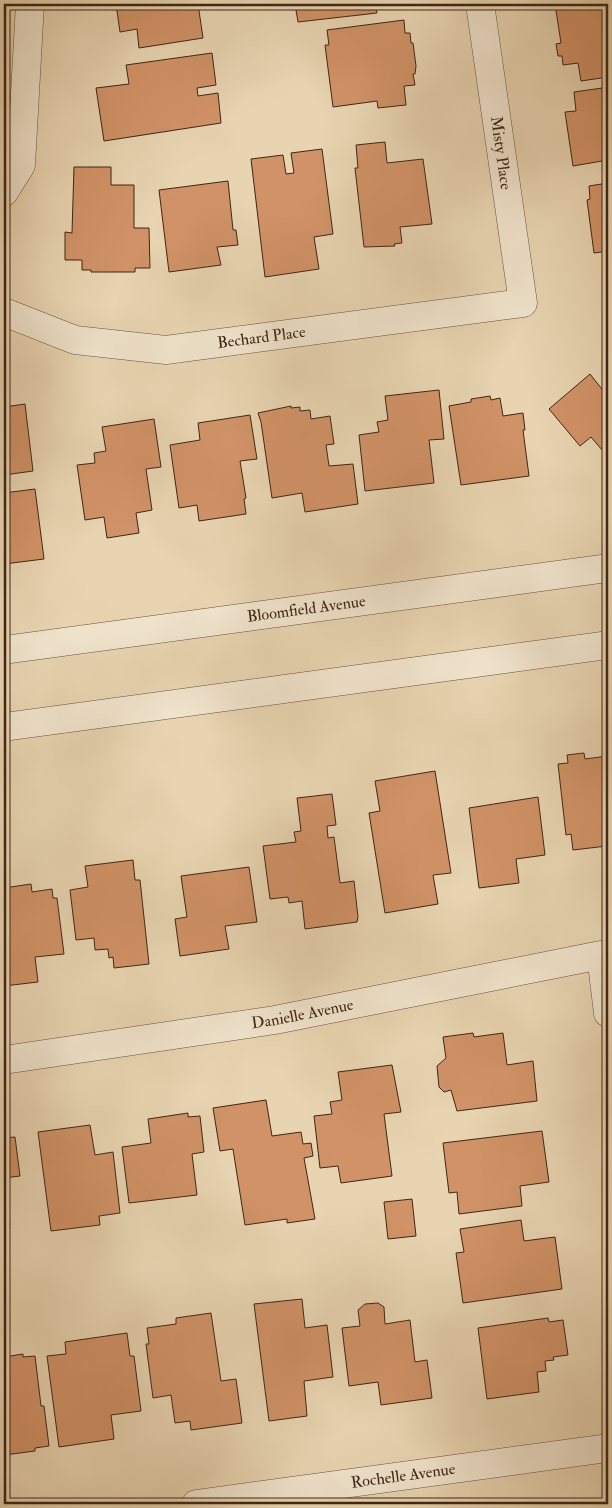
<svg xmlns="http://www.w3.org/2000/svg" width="612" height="1508" viewBox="0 0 612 1508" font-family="'IM FELL Double Pica',serif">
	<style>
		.building { fill: #d19267; stroke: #3f2616 }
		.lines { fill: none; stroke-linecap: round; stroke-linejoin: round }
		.minor-casing { stroke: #69523d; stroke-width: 29 }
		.tertiary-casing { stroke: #69523d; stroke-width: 29 }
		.minor { stroke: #f0e3cc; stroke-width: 28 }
		.tertiary { stroke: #f0e3cc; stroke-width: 28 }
		.labels { text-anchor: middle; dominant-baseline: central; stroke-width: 4.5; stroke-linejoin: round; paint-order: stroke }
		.street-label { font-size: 16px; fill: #3f2616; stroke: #f0e3cc }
	</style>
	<rect width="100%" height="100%" fill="#e8d4b1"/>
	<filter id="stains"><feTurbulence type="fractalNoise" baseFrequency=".004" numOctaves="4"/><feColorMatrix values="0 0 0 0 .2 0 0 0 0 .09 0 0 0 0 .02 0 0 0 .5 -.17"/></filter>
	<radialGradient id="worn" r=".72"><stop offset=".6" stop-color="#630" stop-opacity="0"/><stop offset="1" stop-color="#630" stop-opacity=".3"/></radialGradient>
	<!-- building -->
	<g class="building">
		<polygon points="116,4 198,4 203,38 139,48 137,29 120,32"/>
		<polygon points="295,4 375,4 377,13 298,22"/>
		<polygon points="555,4 595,4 596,8 608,6 608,77 581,81 578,63 563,65 562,56 558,56 556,44 561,43"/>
		<polygon points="404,20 405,33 410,33 411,43 413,43 416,66 415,74 413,74 415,85 404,86 406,105 378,108 377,101 333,107 325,45 329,45 327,30"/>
		<polygon points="212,53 216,85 197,88 198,96 218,93 221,123 104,141 96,88 129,84 126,65"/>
		<polygon points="602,88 603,97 608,96 608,160 573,166 565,112 576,111 574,92"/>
		<polygon points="385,142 387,163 423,159 432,224 400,227 402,243 394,244 395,246 364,247 355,168 358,168 356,145"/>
		<polygon points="322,149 333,234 314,237 319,269 265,277 251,159 283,155 286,174 294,173 291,153"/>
		<polygon points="74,167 111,167 111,185 134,185 134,228 149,228 150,268 135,268 135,272 91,272 91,270 82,270 82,260 65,260 65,232 72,233"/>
		<polygon points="228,181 233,230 236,230 238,245 217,247 221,265 169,272 159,190"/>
		<polygon points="608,183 608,251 594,253 587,200 590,199 589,186"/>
		<polygon points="590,374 605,393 608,391 608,457 591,437 580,446 549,409"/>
		<polygon points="439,390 444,439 429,440 434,483 365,491 359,435 379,432 377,422 388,420 385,396"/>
		<polygon points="490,396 491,400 500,398 503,416 523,413 525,430 523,430 529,476 461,485 449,406 471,402 471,399"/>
		<polygon points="25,404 33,471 4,475 4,407"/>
		<polygon points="291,406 291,408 300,407 300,411 310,410 311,419 330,416 334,444 326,445 329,466 353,464 358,504 305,512 302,493 272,498 261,422 258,413"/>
		<polygon points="250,415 257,459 240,461 246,498 244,499 246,514 199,521 197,505 179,508 170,445 200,440 198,423"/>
		<polygon points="154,419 161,467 146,469 152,510 136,513 139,533 107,538 104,517 85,520 77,465 95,463 94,453 106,451 102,427"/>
		<polygon points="35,489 44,559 4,564 4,493"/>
		<polygon points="584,753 585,759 608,756 608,829 605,830 607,846 573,850 571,834 566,835 558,764 568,763 567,755"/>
		<polygon points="435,771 451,873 433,875 438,904 385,913 369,813 380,811 375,781"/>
		<polygon points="332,794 336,825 327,826 328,838 334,837 340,883 354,881 358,917 357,922 305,929 302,901 289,903 288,897 270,899 263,846 296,842 294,832 301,831 297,798"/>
		<polygon points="538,797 545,855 516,859 519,883 479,888 469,808"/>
		<polygon points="133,860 135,880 140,880 149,964 114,968 113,957 109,958 108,949 95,950 94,938 76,940 70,890 88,887 85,866"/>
		<polygon points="249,867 257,922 225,926 229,949 180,956 175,919 187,917 181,876"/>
		<polygon points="31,884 32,892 52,889 53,898 57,898 64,954 35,957 38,982 4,986 4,888"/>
		<polygon points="473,1033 474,1037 503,1033 507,1065 533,1061 537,1101 457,1111 451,1090 444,1092 439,1087 437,1066 446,1058 443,1037"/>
		<polygon points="392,1065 401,1112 384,1114 392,1176 341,1183 338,1166 320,1168 314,1116 332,1114 330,1102 342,1100 338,1072"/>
		<polygon points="266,1100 272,1136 301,1132 303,1144 311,1143 313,1156 304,1158 315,1219 287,1223 287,1219 245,1225 233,1149 220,1151 213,1108"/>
		<polygon points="188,1113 188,1117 200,1116 204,1152 192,1154 197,1195 129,1203 122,1147 151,1143 148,1119"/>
		<polygon points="90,1125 95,1155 113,1152 120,1213 99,1216 100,1225 51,1231 38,1132"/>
		<polygon points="542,1131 549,1182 520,1186 522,1206 459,1214 457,1192 449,1193 443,1143"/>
		<polygon points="15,1137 20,1176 4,1178 10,1225 4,1226 4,1138"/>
		<polygon points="412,1199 416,1236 388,1239 384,1202"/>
		<polygon points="521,1220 524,1241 555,1237 562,1289 463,1303 456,1253 464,1252 460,1229"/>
		<polygon points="302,1299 305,1328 327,1325 333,1377 304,1381 307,1416 269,1421 254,1304"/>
		<polygon points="378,1303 384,1307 385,1324 410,1320 415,1362 427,1360 432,1398 381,1405 378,1382 349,1386 342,1328 360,1326 358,1310 365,1304"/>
		<polygon points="211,1313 221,1381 236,1379 242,1423 191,1430 190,1421 175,1423 171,1395 153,1398 146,1344 149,1344 147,1328 176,1324 176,1318"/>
		<polygon points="548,1318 549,1322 563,1320 568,1355 553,1357 554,1360 545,1361 546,1371 537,1372 539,1392 487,1399 478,1328"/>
		<polygon points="127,1333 130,1356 134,1356 141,1411 111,1415 114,1439 59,1447 47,1356 66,1354 65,1342"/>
		<polygon points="23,1354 23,1357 35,1356 41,1406 44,1406 49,1446 35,1448 35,1451 4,1455 4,1357"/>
	</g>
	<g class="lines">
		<defs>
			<g id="minor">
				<polyline points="4,192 21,165 30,4"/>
				<path id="s1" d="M4,312L75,340L166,350L523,303L480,4"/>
				<path id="s2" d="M4,1060L275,1020L601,955L608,1013"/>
				<path id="s3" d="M196,1504L608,1448"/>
			</g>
			<g id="tertiary">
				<path id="s4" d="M4,650L608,568"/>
				<polyline points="4,727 608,645"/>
			</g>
		</defs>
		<!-- minor casing -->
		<use href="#minor" class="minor-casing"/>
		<!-- tertiary casing -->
		<use href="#tertiary" class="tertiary-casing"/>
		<!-- minor -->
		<use href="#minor" class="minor"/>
		<!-- tertiary -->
		<use href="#tertiary" class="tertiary"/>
	</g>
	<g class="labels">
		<!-- street labels -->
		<g class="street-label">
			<text transform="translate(501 153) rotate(82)">Misty Place</text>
			<text stroke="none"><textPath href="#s1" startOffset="264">Bechard Place</textPath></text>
			<text stroke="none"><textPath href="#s4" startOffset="305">Bloomfield Avenue</textPath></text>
			<text stroke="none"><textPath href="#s2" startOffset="302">Danielle Avenue</textPath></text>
			<text stroke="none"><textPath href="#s3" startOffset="209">Rochelle Avenue</textPath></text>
		</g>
	</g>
	<!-- margin -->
	<rect width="612" height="1508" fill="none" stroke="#e8d4b1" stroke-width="20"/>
	<rect x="5" y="5" width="602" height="1498" fill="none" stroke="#3f2616" stroke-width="2.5"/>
	<rect x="10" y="10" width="592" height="1488" fill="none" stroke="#3f2616"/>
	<rect width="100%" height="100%" filter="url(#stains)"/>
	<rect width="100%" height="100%" fill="url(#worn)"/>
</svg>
